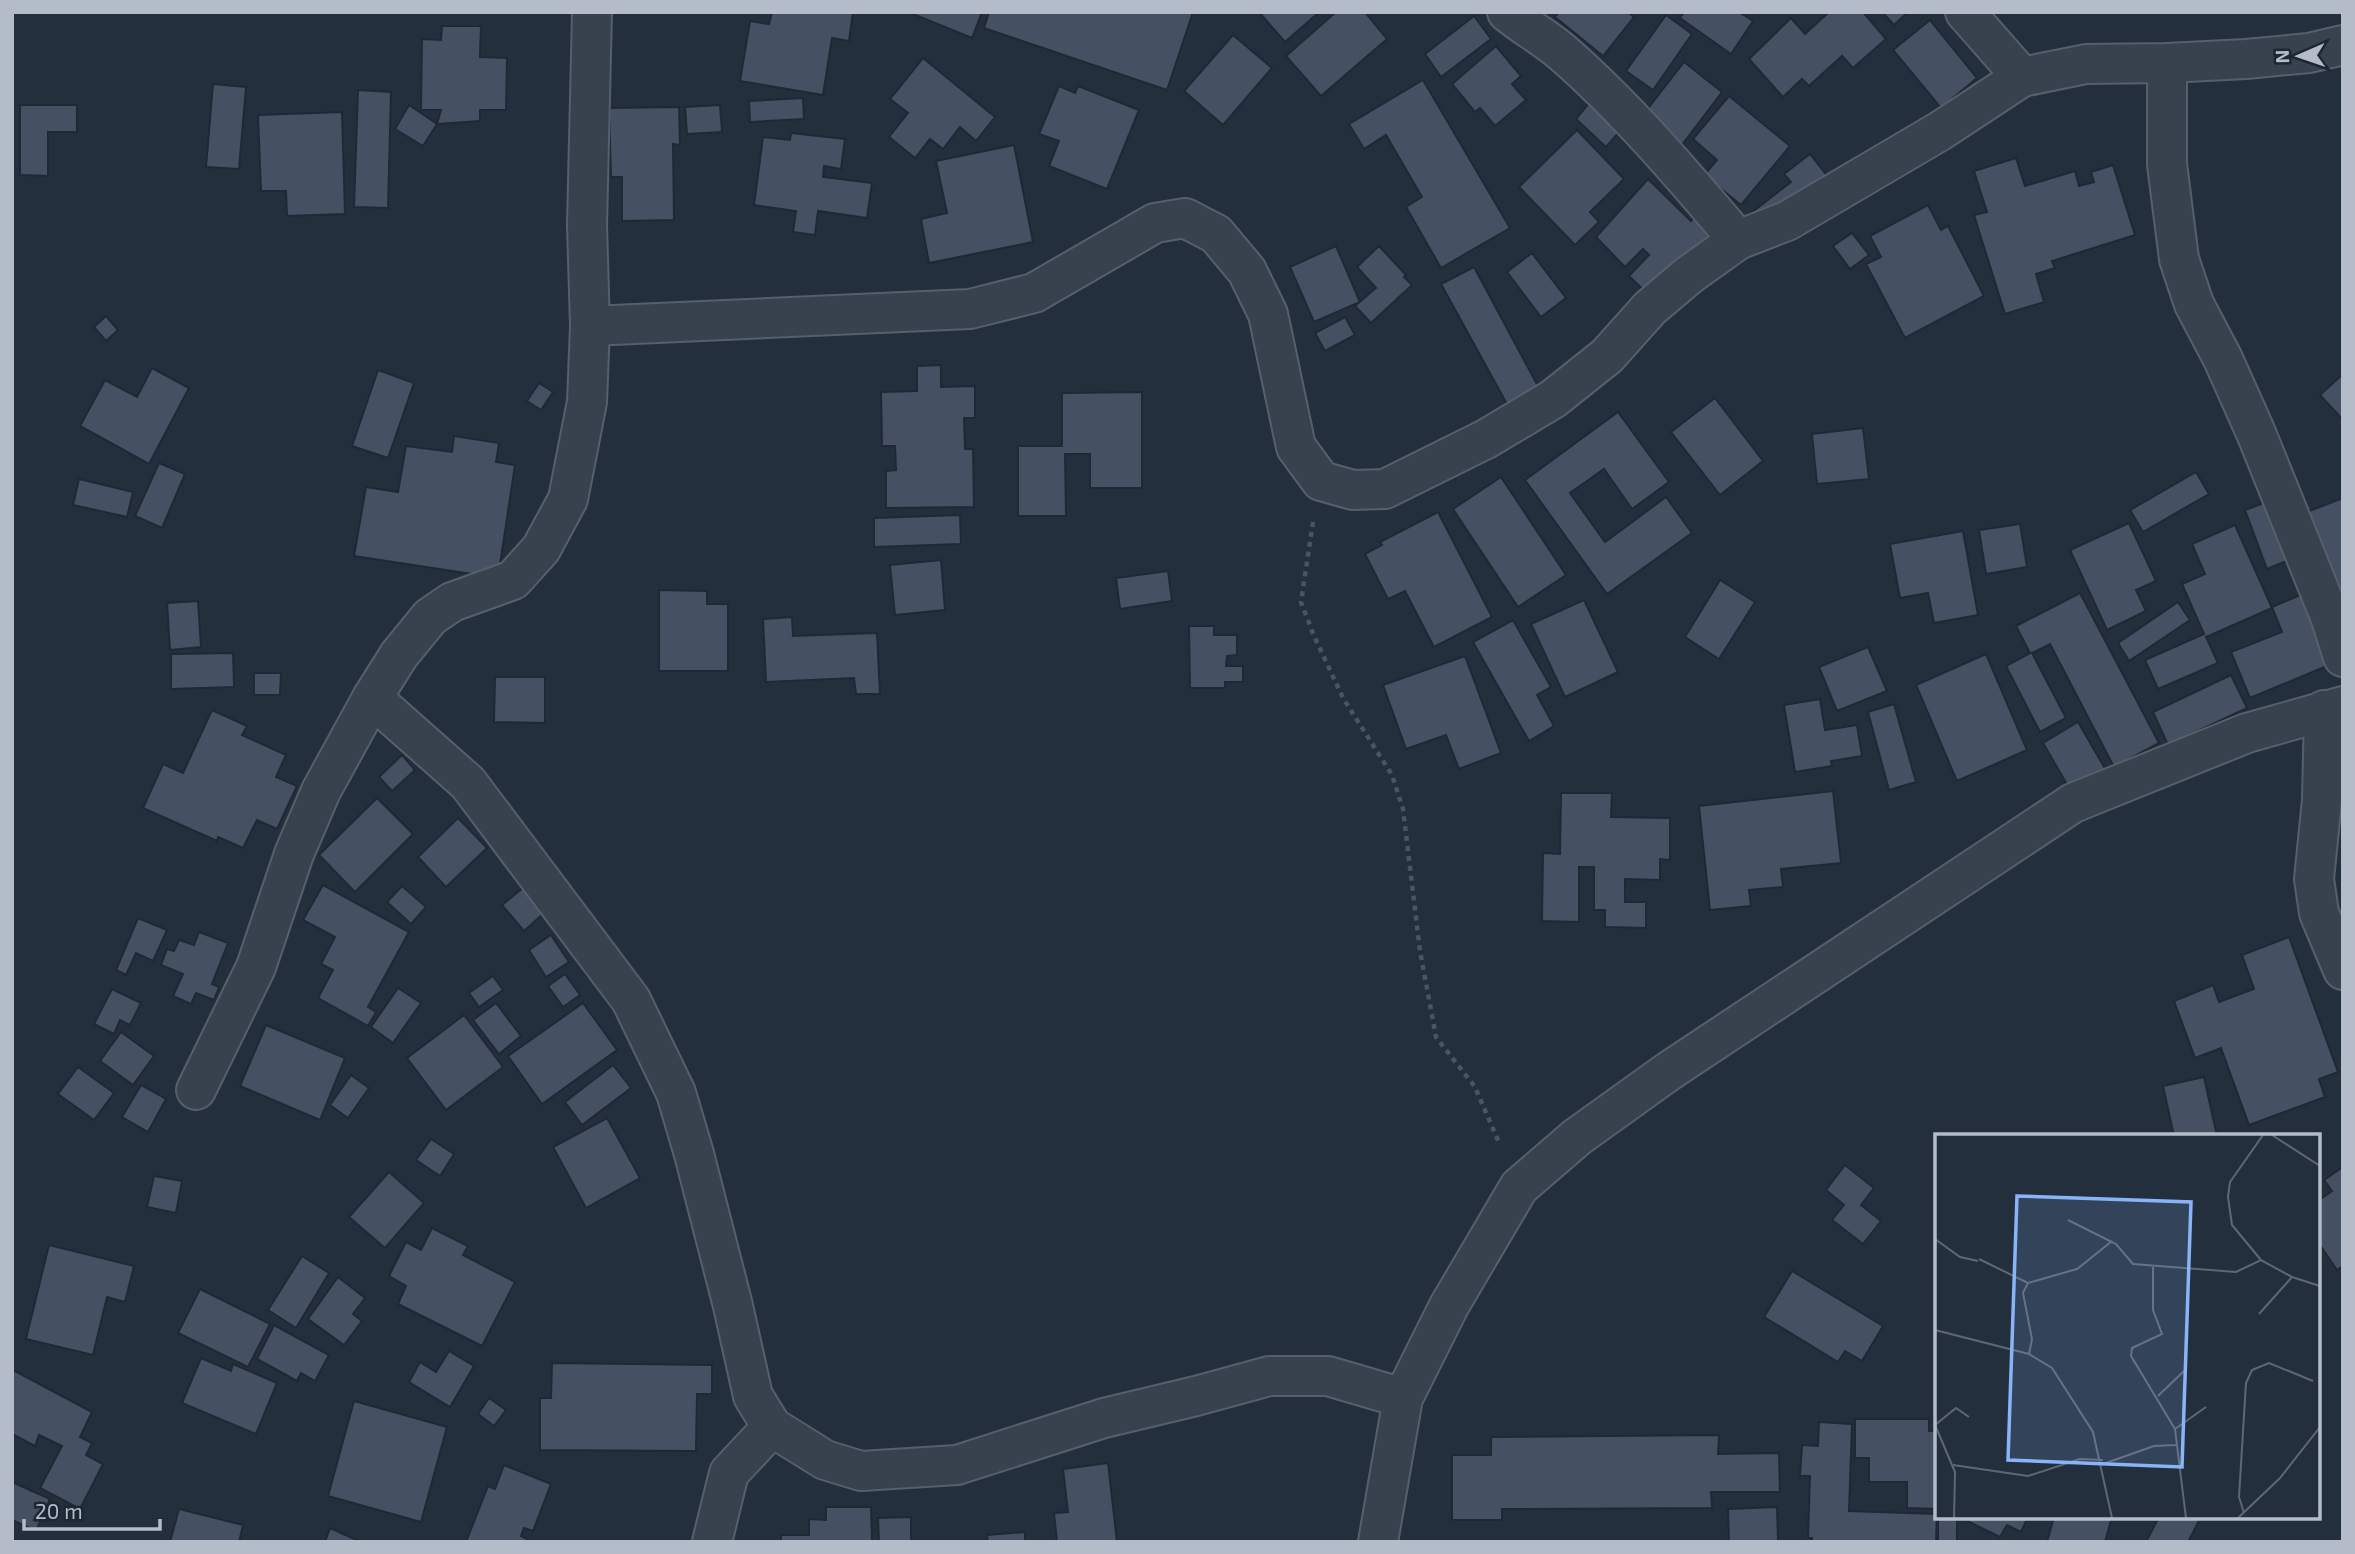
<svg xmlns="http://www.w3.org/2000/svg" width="2355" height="1554" viewBox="0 0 2355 1554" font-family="'Exo 2',sans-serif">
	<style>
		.building { fill: #455162; stroke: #1f2835; stroke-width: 2 }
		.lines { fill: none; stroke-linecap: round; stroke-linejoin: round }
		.minor-casing { stroke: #565f6c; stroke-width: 42 }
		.path { stroke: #44595c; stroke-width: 4.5; stroke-dasharray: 5 5; stroke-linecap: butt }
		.minor { stroke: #38414e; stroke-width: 38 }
		.inset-road { fill: none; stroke: #5e6776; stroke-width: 2 }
		.view { fill: #8ab4f8; fill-opacity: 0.15; stroke: #8ab4f8; stroke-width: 3.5 }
		.inset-edge { fill: none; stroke: #b4bcc9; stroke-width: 3.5 }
	</style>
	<rect width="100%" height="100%" fill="#242f3e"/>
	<!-- building -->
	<g class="building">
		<polygon points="772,12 853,12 849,41 832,38 823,95 740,81 750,21 769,24"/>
		<polygon points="908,12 982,12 972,38"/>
		<polygon points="989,12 1193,12 1167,90 984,28"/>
		<polygon points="1259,12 1316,12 1317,14 1285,42"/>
		<polygon points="1336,12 1365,12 1387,39 1321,96 1286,56"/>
		<polygon points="1559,12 1628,12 1634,17 1603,56 1555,17"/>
		<polygon points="1684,12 1739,12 1753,21 1731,54 1680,18"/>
		<polygon points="1829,12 1863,12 1886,39 1853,68 1842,56 1809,86 1802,79 1783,97 1749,59 1791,18 1805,34"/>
		<polygon points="1882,12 1908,12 1894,25"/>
		<polygon points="1666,15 1692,34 1653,90 1626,71"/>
		<polygon points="1474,16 1491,39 1441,77 1425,54"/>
		<polygon points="1930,20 1977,78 1941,108 1893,50"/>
		<polygon points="442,26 481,26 480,57 507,58 506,110 480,110 480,121 437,124 441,110 421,110 422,39 441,40"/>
		<polygon points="1233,35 1272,68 1223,125 1184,91"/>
		<polygon points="1496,46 1521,76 1512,84 1526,100 1495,126 1480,108 1475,112 1452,84"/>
		<polygon points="923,58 995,117 976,141 960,127 943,149 930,139 915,158 889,137 908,113 890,99"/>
		<polygon points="1684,62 1722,92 1675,154 1636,124"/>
		<polygon points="1423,80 1510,228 1441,268 1406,207 1422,197 1386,135 1364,149 1349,124"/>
		<polygon points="213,84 246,87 239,169 206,167"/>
		<polygon points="1059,86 1075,93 1078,86 1139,110 1107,189 1049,166 1059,141 1039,134"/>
		<polygon points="358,90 391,92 388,208 354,207"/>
		<polygon points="1729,96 1790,146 1741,205 1704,175 1717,160 1693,139"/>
		<polygon points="803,98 804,119 750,122 749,101"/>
		<polygon points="1589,103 1620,131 1606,147 1576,119"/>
		<polygon points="20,105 77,105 77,132 48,132 48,176 20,175"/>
		<polygon points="409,105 437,124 423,146 395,129"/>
		<polygon points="720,105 722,132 687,134 685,107"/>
		<polygon points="679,107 680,145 673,144 674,220 622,221 622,177 611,177 609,108"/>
		<polygon points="342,112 345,214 287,216 286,191 261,191 258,115"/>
		<polygon points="1577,130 1624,179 1590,212 1599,222 1575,245 1519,187"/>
		<polygon points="791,133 845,139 841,169 824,166 823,177 872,183 867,218 818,211 815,235 793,232 796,211 754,205 763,137 790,140"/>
		<polygon points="1014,145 1033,242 929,263 921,219 947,213 936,161"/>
		<polygon points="1810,154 1832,182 1762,227 1751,213 1791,182 1784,174"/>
		<polygon points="2016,158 2025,186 2075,171 2079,186 2094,182 2091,172 2113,165 2135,235 2052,261 2055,268 2036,274 2044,302 2005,314 1974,215 1987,212 1974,171"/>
		<polygon points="1648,179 1691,221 1699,212 1720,232 1654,300 1629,276 1649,255 1643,249 1625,267 1596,237"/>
		<polygon points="1928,205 1941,230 1948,226 1984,296 1905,338 1866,264 1881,257 1870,236"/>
		<polygon points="1852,233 1869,255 1850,269 1833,246"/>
		<polygon points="1336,246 1360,302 1314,322 1290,267"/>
		<polygon points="1379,246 1406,275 1404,277 1412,285 1371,323 1355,306 1376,288 1357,267"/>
		<polygon points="1532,253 1566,298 1541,317 1507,272"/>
		<polygon points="1474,267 1539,388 1508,406 1441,284"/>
		<polygon points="106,316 118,330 106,341 94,327"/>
		<polygon points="1345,317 1355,335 1325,351 1315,333"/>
		<polygon points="941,365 941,387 975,386 975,418 964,418 965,449 973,449 974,507 886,508 886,471 896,470 895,446 882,446 881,392 917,391 917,366"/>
		<polygon points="152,368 189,388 149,464 80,426 105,380 137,397"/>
		<polygon points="378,370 414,383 388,458 352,446"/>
		<polygon points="2343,374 2343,420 2320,395"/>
		<polygon points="539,383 553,392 541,410 527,401"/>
		<polygon points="1142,392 1142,488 1090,488 1090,454 1065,454 1066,516 1018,516 1018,446 1062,446 1062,393"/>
		<polygon points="1715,398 1763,461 1720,495 1671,432"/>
		<polygon points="1618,412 1669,482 1632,509 1604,469 1570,493 1605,542 1666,497 1692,533 1607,594 1525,480"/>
		<polygon points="1863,428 1869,479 1817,484 1812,434"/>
		<polygon points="454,436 499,443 496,462 515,465 498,578 354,556 366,487 398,492 406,446 452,452"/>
		<polygon points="159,463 185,474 162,528 135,516"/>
		<polygon points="2196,472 2209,494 2143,532 2130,510"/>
		<polygon points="1501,477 1566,575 1518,607 1453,509"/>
		<polygon points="79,479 133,492 127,517 73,505"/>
		<polygon points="2343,498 2343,624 2299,515"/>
		<polygon points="2272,500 2294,558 2267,569 2245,510"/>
		<polygon points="1438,512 1492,617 1434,647 1405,591 1388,599 1365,554 1382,545 1380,542"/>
		<polygon points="960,515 961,544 874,547 874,518"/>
		<polygon points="2129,523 2156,581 2136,590 2146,611 2107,630 2070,550"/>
		<polygon points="2020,524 2027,567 1986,574 1979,530"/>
		<polygon points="2235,525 2272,608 2206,637 2218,663 2158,689 2145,660 2204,634 2182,584 2205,574 2192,544"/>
		<polygon points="1963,531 1978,615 1934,623 1928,593 1900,598 1890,544"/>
		<polygon points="941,560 945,610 895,615 890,565"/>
		<polygon points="1168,571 1172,601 1120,609 1116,578"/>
		<polygon points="1720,580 1755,602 1719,659 1685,637"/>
		<polygon points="659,590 707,591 707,604 728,604 728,671 659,671"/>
		<polygon points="2080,593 2159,743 2114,767 2050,644 2032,653 2066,718 2040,732 2006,666 2030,653 2016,626"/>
		<polygon points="2305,593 2334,663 2250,698 2231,652 2282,632 2272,607"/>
		<polygon points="1584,600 1618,672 1565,697 1531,624"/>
		<polygon points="198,601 201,647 170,650 167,603"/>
		<polygon points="2178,602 2190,620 2129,661 2118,643"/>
		<polygon points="792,617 793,636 877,633 880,694 856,694 854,678 766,682 763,619"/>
		<polygon points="1513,620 1551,687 1537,695 1554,726 1529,741 1473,642"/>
		<polygon points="1189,626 1214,626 1214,635 1237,635 1237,655 1227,656 1226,666 1243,666 1243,682 1225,682 1225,688 1190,688"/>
		<polygon points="1868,647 1887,691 1837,711 1819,667"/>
		<polygon points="233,653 234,687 171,689 171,654"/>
		<polygon points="1986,654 2027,750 1957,781 1916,685"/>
		<polygon points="1465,656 1501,753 1459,769 1446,735 1406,749 1383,685"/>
		<polygon points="254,673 281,673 280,695 254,695"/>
		<polygon points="2231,675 2247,708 2168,745 2153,712"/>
		<polygon points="495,677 545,677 545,723 494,722"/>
		<polygon points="1820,699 1825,730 1857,725 1862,756 1831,761 1832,766 1795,772 1784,705"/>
		<polygon points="1894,704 1916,782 1889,790 1868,712"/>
		<polygon points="212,710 247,726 242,735 286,755 276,777 297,786 277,829 257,820 243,848 218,837 217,841 143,808 163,764 183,773"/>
		<polygon points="2078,722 2107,772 2072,793 2043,743"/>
		<polygon points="402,755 415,770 392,791 379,777"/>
		<polygon points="1833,791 1841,863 1781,869 1783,887 1749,890 1751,906 1710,910 1699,806"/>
		<polygon points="1561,793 1612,793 1611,817 1670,818 1670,860 1660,859 1660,880 1625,879 1625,902 1646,902 1646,928 1605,927 1605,910 1594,910 1594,867 1579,867 1579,922 1542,921 1543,853 1560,854"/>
		<polygon points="377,798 413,834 355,892 319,855"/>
		<polygon points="458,818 487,848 446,887 418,857"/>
		<polygon points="323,885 409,932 368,1007 376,1012 368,1026 318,998 333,970 321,964 335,937 303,920"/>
		<polygon points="402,886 426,907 411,924 387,902"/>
		<polygon points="524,887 544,913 524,931 502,905"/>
		<polygon points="138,918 167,930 153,961 136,953 126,975 116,970"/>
		<polygon points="199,932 228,943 212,984 219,987 214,1000 196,993 191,1004 173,996 183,974 161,965 167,949 174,951 179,940 194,945"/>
		<polygon points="551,935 569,962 546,977 529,950"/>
		<polygon points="2289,937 2338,1072 2319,1079 2325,1097 2249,1125 2221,1048 2195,1058 2174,1001 2213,985 2219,1002 2254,989 2242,955"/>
		<polygon points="565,974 580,995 563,1007 548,986"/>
		<polygon points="493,976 503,990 479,1007 469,993"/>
		<polygon points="398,988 421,1003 393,1043 371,1027"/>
		<polygon points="112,989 141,1003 130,1025 120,1020 114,1034 94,1024"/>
		<polygon points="496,1003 521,1036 499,1054 473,1020"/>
		<polygon points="583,1003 617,1050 542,1104 508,1056"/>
		<polygon points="464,1015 503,1067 446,1110 407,1058"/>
		<polygon points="266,1025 345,1058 320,1120 240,1086"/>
		<polygon points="121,1032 154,1056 133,1085 100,1061"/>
		<polygon points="613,1065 631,1088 582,1125 565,1102"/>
		<polygon points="78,1067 114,1093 94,1120 58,1094"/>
		<polygon points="351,1075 369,1088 348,1118 330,1105"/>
		<polygon points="2204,1077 2217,1136 2174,1136 2163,1086"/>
		<polygon points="141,1085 166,1099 148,1132 122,1117"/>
		<polygon points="607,1118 640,1178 586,1208 553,1147"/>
		<polygon points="431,1139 454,1154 440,1176 416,1160"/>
		<polygon points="1845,1165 1874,1188 1861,1205 1881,1221 1863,1244 1832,1220 1844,1205 1826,1190"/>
		<polygon points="2343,1167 2343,1266 2337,1270 2318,1242 2318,1201 2332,1191 2324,1180"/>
		<polygon points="389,1172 424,1203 385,1248 349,1217"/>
		<polygon points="154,1176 182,1181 176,1213 147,1207"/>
		<polygon points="432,1228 468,1246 463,1255 515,1282 482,1346 398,1304 406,1286 389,1276 406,1242 421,1250"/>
		<polygon points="49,1245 134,1266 125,1302 107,1297 93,1355 26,1339"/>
		<polygon points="302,1256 329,1273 296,1328 268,1310"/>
		<polygon points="1792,1271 1883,1326 1862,1361 1845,1351 1838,1362 1764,1317"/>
		<polygon points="338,1277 365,1298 353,1314 362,1321 344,1345 308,1319"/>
		<polygon points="200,1289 270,1324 248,1367 178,1333"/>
		<polygon points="274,1325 329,1355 315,1381 301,1373 297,1381 257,1359"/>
		<polygon points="449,1351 474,1366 450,1407 409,1382 420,1362 436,1372"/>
		<polygon points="201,1358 231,1371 233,1364 277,1383 256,1434 182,1403"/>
		<polygon points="552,1363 712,1365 712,1394 697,1394 696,1451 540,1450 540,1398 551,1398"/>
		<polygon points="13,1370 92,1412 80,1437 92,1443 86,1455 103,1464 80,1509 40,1488 62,1446 39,1435 35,1446 12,1434"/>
		<polygon points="489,1398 506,1410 494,1426 478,1414"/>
		<polygon points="354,1401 447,1427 421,1522 328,1496"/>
		<polygon points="1855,1419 1929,1419 1929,1431 1937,1431 1937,1509 1907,1508 1907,1482 1869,1482 1869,1458 1855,1458"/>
		<polygon points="1819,1422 1852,1424 1849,1511 1937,1514 1936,1542 1812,1542 1812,1538 1808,1538 1810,1476 1800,1476 1802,1445 1818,1446"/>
		<polygon points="1719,1435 1718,1454 1779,1453 1780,1492 1711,1492 1712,1508 1502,1509 1502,1520 1452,1520 1452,1455 1491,1455 1491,1437"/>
		<polygon points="1108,1463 1117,1542 1057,1542 1054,1513 1068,1512 1063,1469"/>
		<polygon points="504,1465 551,1484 533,1531 524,1528 521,1536 527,1539 526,1542 466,1542 488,1486 495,1489"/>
		<polygon points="12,1482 50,1499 36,1531 12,1520"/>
		<polygon points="826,1507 871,1507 872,1542 781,1542 781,1535 809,1535 809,1519 826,1520"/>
		<polygon points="1777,1507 1778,1542 1729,1542 1728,1509"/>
		<polygon points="179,1509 243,1525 239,1542 170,1542"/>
		<polygon points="911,1517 911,1542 879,1542 878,1518"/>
		<rect x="1938" y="1517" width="19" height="25"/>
		<polygon points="2028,1517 2021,1532 2007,1525 2000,1537 1961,1518"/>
		<polygon points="2054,1517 2112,1517 2105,1542 2047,1542"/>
		<polygon points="2159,1517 2201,1517 2188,1542 2146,1542"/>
		<polygon points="330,1528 361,1542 325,1542"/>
		<polygon points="1025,1532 1025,1542 988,1542 987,1535"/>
	</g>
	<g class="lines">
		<defs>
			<g id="minor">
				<path d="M1507,12C1525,27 1546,38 1563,53C1627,109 1683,175 1738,240"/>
				<polyline points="1965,12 2022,77"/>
				<polyline points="2167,63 2167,164 2179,259 2194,304 2223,359 2256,433 2331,619 2343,657"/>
				<polyline points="590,326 970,309 1034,293 1155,223 1185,218 1216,234 1247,271 1268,314 1296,447 1321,481 1353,490 1385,489 1486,439 1553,399 1607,356 1650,308 1689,275 1738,240 1787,221 1940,131 2022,77 2086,64 2167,63 2246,59 2309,53 2343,45"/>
				<polyline points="372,698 468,783 631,1000 676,1093 694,1154 733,1306 753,1396 772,1427 825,1460 861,1471 957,1465 1104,1418 1196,1396 1269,1376 1328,1376 1403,1398"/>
				<polyline points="2324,710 2322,800 2314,879 2319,913 2343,970"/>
				<polyline points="196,1090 256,967 294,854 321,791 372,698 399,655 430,617 452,602 513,580 541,549 568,499 587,402 590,326 587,225 592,12"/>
				<polyline points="712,1542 729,1473 772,1427"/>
				<polyline points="1378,1542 1403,1398 1449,1306 1519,1187 1577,1137 1669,1071 2073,803 2247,733 2343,706"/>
			</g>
		</defs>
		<!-- minor casing -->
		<use href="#minor" class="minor-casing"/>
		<!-- path -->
		<polyline class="path" points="1313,522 1301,602 1314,636 1343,698 1392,775 1403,809 1420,951 1436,1037 1475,1087 1500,1145"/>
		<!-- minor -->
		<use href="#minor" class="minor"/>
	</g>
	<!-- overview -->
	<g transform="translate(1935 1134)">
		<rect width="385" height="385" fill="#242f3e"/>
		<path class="inset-road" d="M337,1L385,32M133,86L181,110L198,130L301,138L326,126L357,143L385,152M0,105L25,123L43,127M44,125L93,149M326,126L297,91L293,63L295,48L328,1M218,133V176L227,200L197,214L196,222L240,295L251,384M324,180L357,143M0,196L94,220L117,234L158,298L177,384M94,220L97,205L88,159L93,149L142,135L177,107M223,262L250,236M240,295L271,273M168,330L219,312L241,311M18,331L93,342L145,325L168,326M309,379L304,363L311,249L317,236L334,229L378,247M19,384L20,338L0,291L21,274L34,283M303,384L345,344L385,293"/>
		<path class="view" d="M82,62L256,68L247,333L73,326Z"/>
		<rect width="385" height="385" class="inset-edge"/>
	</g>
	<!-- border -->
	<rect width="2355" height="1554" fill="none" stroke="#b4bcc9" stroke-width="28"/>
	<!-- north arrow -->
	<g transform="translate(2299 56) rotate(268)" stroke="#1d2633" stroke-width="5" paint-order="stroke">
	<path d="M0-5L12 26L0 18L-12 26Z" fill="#b4bcc9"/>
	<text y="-10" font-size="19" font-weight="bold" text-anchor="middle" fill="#b4bcc9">N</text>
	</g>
	<!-- scale -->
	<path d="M24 1519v10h136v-10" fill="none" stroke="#b4bcc9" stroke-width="3.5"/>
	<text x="35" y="1519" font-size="21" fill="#b4bcc9" stroke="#1d2633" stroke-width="5" paint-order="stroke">20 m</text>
</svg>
